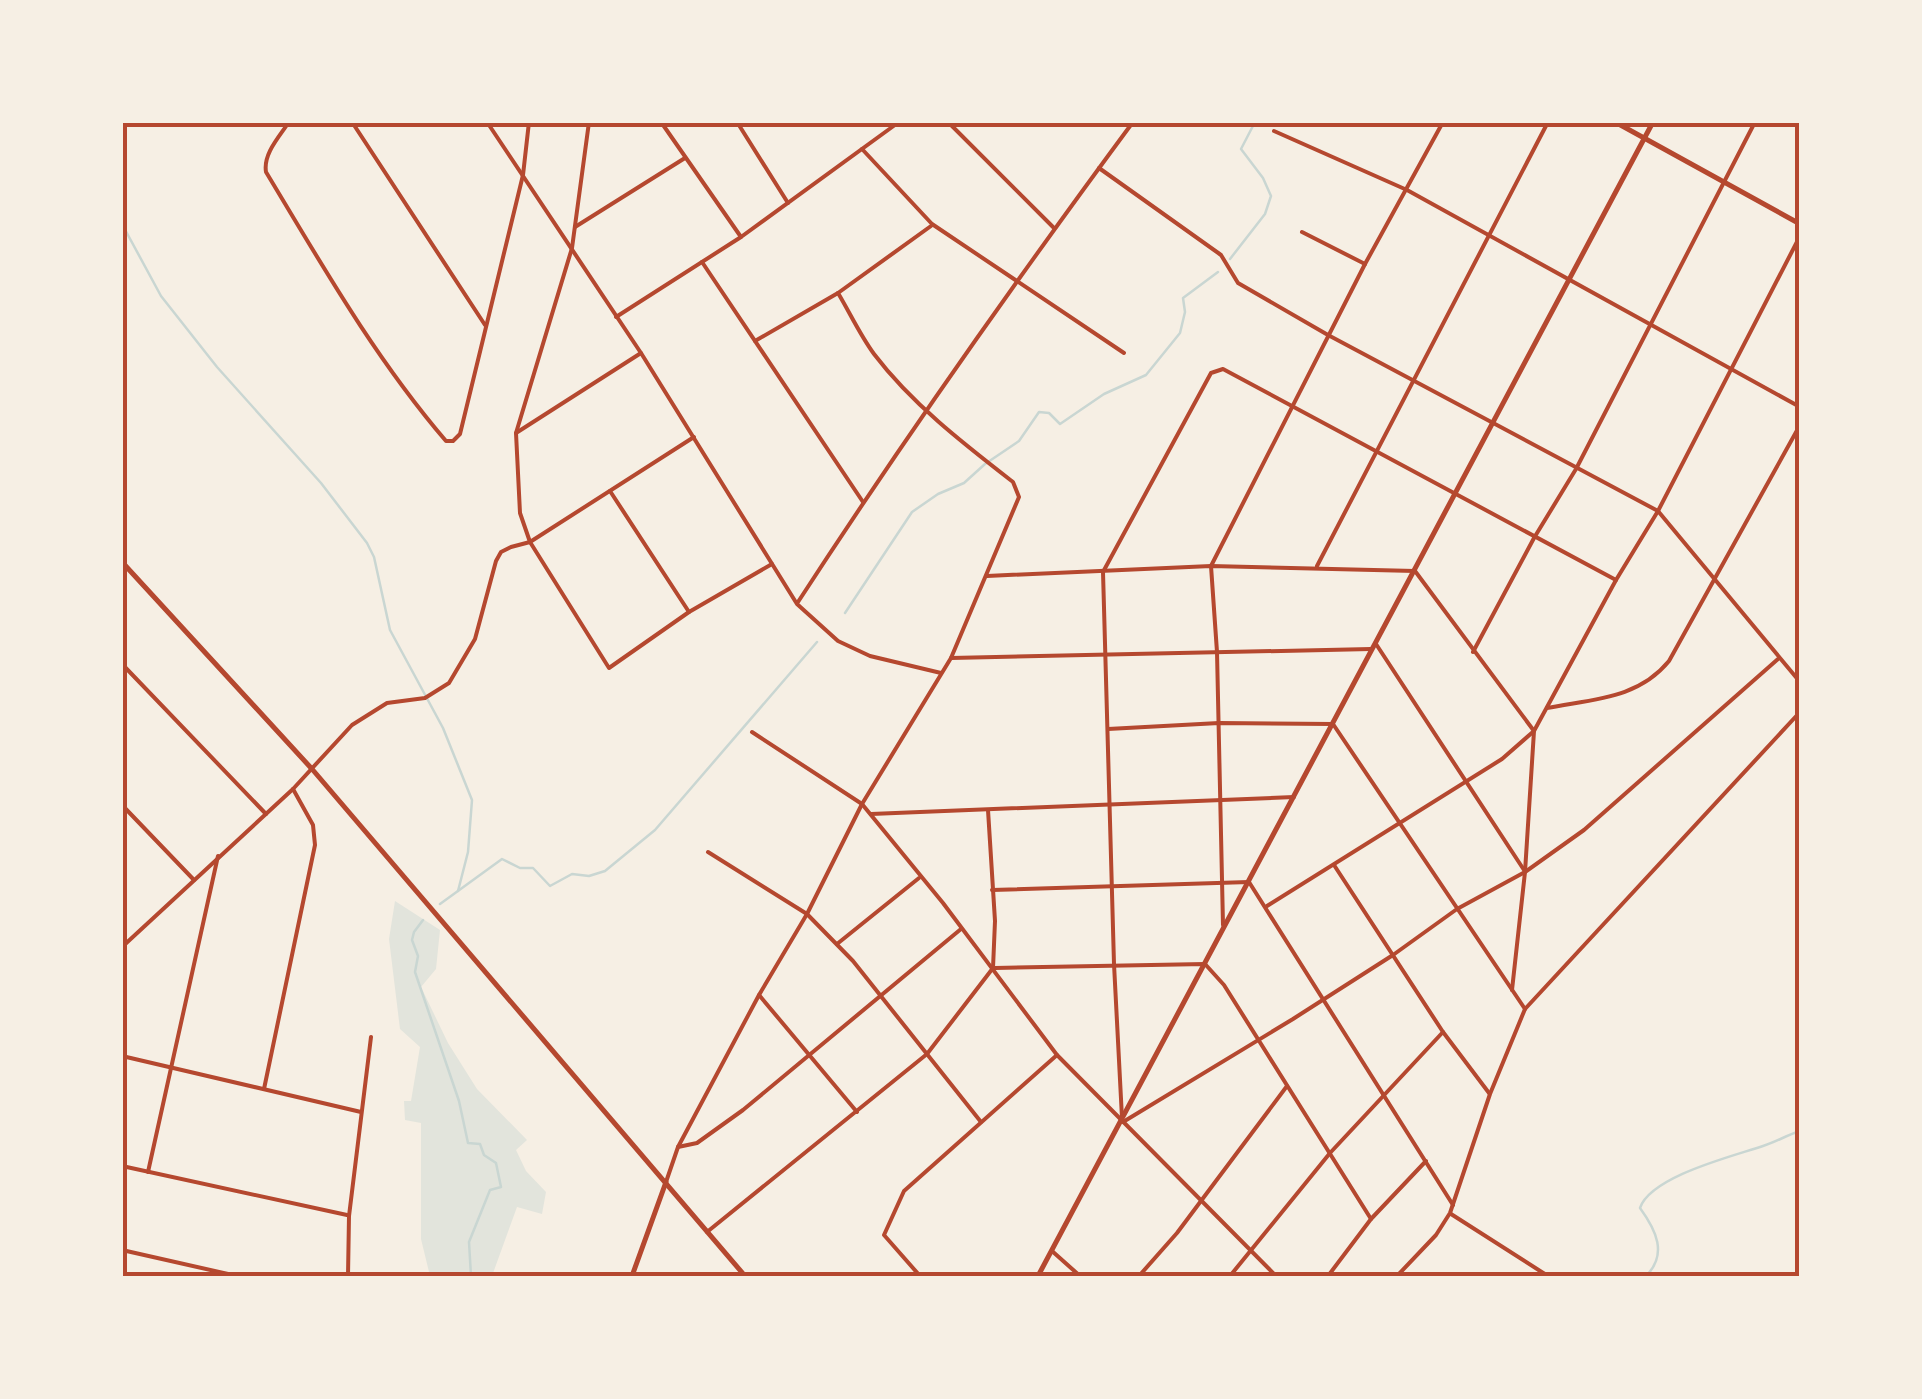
<svg xmlns="http://www.w3.org/2000/svg" width="1922" height="1399" viewBox="0 0 1922 1399" font-family="'IBM Plex Serif',serif">
	<style>
		.green { fill: #e2e4dc }
		.lines { fill: none; stroke-linecap: round; stroke-linejoin: round }
		.stream { stroke: #c9d6d2; stroke-width: 2.5 }
		.minor { stroke: #b5482f; stroke-width: 4 }
		.tertiary { stroke: #b5482f; stroke-width: 5 }
		.neatline { fill: none; stroke: #b5482f; stroke-width: 4 }
	</style>
	<rect width="100%" height="100%" fill="#f6efe4"/>
	<!-- green -->
	<polygon class="green" points="395,901 440,930 436,969 421,987 448,1043 477,1089 527,1140 516,1150 526,1171 546,1192 542,1214 517,1207 492,1276 430,1276 421,1239 421,1123 405,1120 404,1101 411,1101 420,1047 400,1029 389,939"/>
	<g class="lines">
		<!-- stream -->
		<g class="stream">
			<polyline points="122,224 161,296 217,367 321,483 367,543 374,557 390,630 443,728 472,800 468,852 458,891"/>
			<polyline points="1230,259 1265,214 1271,196 1263,178 1241,149 1255,122"/>
			<polyline points="845,613 912,512 938,494 964,483 985,464 1019,441 1039,412 1049,413 1060,424 1104,394 1146,375 1180,333 1185,312 1183,298 1218,272"/>
			<polyline points="440,904 502,859 520,868 533,868 550,886 572,874 589,876 605,871 655,830 817,642"/>
			<polyline points="423,920 414,932 412,940 418,956 415,972 459,1101 468,1143 480,1144 484,1155 496,1163 501,1187 490,1190 469,1242 471,1276"/>
			<path d="M1646,1276C1668,1254 1656,1230 1640,1208C1651,1176 1734,1156 1763,1146C1776,1142 1787,1135 1800,1131"/>
		</g>
		<!-- minor -->
		<g class="minor">
			<path d="M289,122C279,137 263,154 266,172C322,265 375,358 446,441H453L460,434L523,175L529,122"/>
			<polyline points="352,122 485,325"/>
			<polyline points="487,122 641,353 797,604 838,641 870,656 941,673"/>
			<polyline points="589,122 572,248 516,433 520,513 530,542 609,668 689,612 772,564"/>
			<polyline points="661,122 741,237"/>
			<polyline points="737,122 788,203"/>
			<polyline points="948,122 1054,228"/>
			<polyline points="1274,131 1407,190 1800,407"/>
			<polyline points="862,149 932,224 1124,353"/>
			<polyline points="1099,168 1221,255 1238,283 1328,335 1658,511 1800,682"/>
			<polyline points="575,227 685,158"/>
			<polyline points="1302,232 1365,264"/>
			<polyline points="702,262 863,502"/>
			<polyline points="616,317 741,237 899,122"/>
			<polyline points="755,341 838,293 931,226"/>
			<polyline points="516,433 641,353"/>
			<polyline points="610,491 689,612"/>
			<polyline points="1317,566 1548,122"/>
			<polyline points="987,576 1211,566 1415,571 1534,731 1525,872 1512,990"/>
			<path d="M798,602C904,439 1017,279 1133,122"/>
			<polyline points="1376,644 1524,870"/>
			<polyline points="1473,652 1534,538 1576,469 1755,122"/>
			<polyline points="951,658 1371,649"/>
			<polyline points="122,664 266,814"/>
			<path d="M1547,708C1593,699 1638,699 1669,661L1800,425"/>
			<polyline points="1108,729 1219,723 1333,724 1525,1009"/>
			<polyline points="752,732 862,804 943,903 1057,1055 1276,1276"/>
			<polyline points="122,805 194,880"/>
			<polyline points="871,814 1294,797"/>
			<polyline points="708,852 807,914 853,961 981,1122"/>
			<polyline points="1334,865 1443,1032 1489,1093"/>
			<polyline points="992,890 1249,882 1453,1205"/>
			<polyline points="1267,906 1502,759 1534,731 1616,580 1658,511 1800,236"/>
			<polyline points="1223,925 1217,652 1211,566 1365,264 1443,122"/>
			<polyline points="837,944 919,878"/>
			<polyline points="122,947 293,789 352,725 387,703 425,698 449,683 475,639 496,561 501,552 511,547 530,542 694,437"/>
			<polyline points="995,968 1205,964 1224,985 1371,1219"/>
			<polyline points="759,995 857,1112"/>
			<polyline points="122,1056 361,1112"/>
			<polyline points="264,1089 315,845 313,825 293,789"/>
			<polyline points="1122,1118 1114,964 1103,572 1211,373 1223,369 1616,580"/>
			<polyline points="1123,1122 1293,1019 1393,955 1457,909 1525,872 1584,830 1778,659"/>
			<polyline points="678,1147 697,1143 743,1110 961,929"/>
			<polyline points="122,1166 347,1215"/>
			<polyline points="148,1172 218,856"/>
			<path d="M666,1182L678,1147L759,995L807,914L862,804L951,658L1019,497L1013,482C964,444 912,404 874,354C860,335 850,313 838,293"/>
			<polyline points="1451,1214 1548,1276"/>
			<polyline points="707,1232 927,1054 993,968 995,921 988,810"/>
			<polyline points="122,1250 237,1276"/>
			<polyline points="1052,1251 1080,1276"/>
			<polyline points="348,1276 349,1216 371,1037"/>
			<polyline points="920,1276 884,1235 904,1191 1057,1055"/>
			<polyline points="1139,1276 1177,1233 1287,1086"/>
			<polyline points="1230,1276 1330,1153 1443,1032"/>
			<polyline points="1328,1276 1371,1219 1426,1161"/>
			<polyline points="1397,1276 1436,1235 1450,1213 1490,1094 1525,1009 1800,712"/>
		</g>
		<!-- tertiary -->
		<g class="tertiary">
			<polyline points="1615,122 1800,224"/>
			<polyline points="122,562 312,769 745,1276"/>
			<polyline points="632,1276 666,1182"/>
			<polyline points="1038,1276 1653,122"/>
		</g>
	</g>
	<!-- border -->
	<rect width="1922" height="1399" fill="none" stroke="#f6efe4" stroke-width="250"/>
	<rect x="125" y="125" width="1672" height="1149" class="neatline"/>
</svg>
